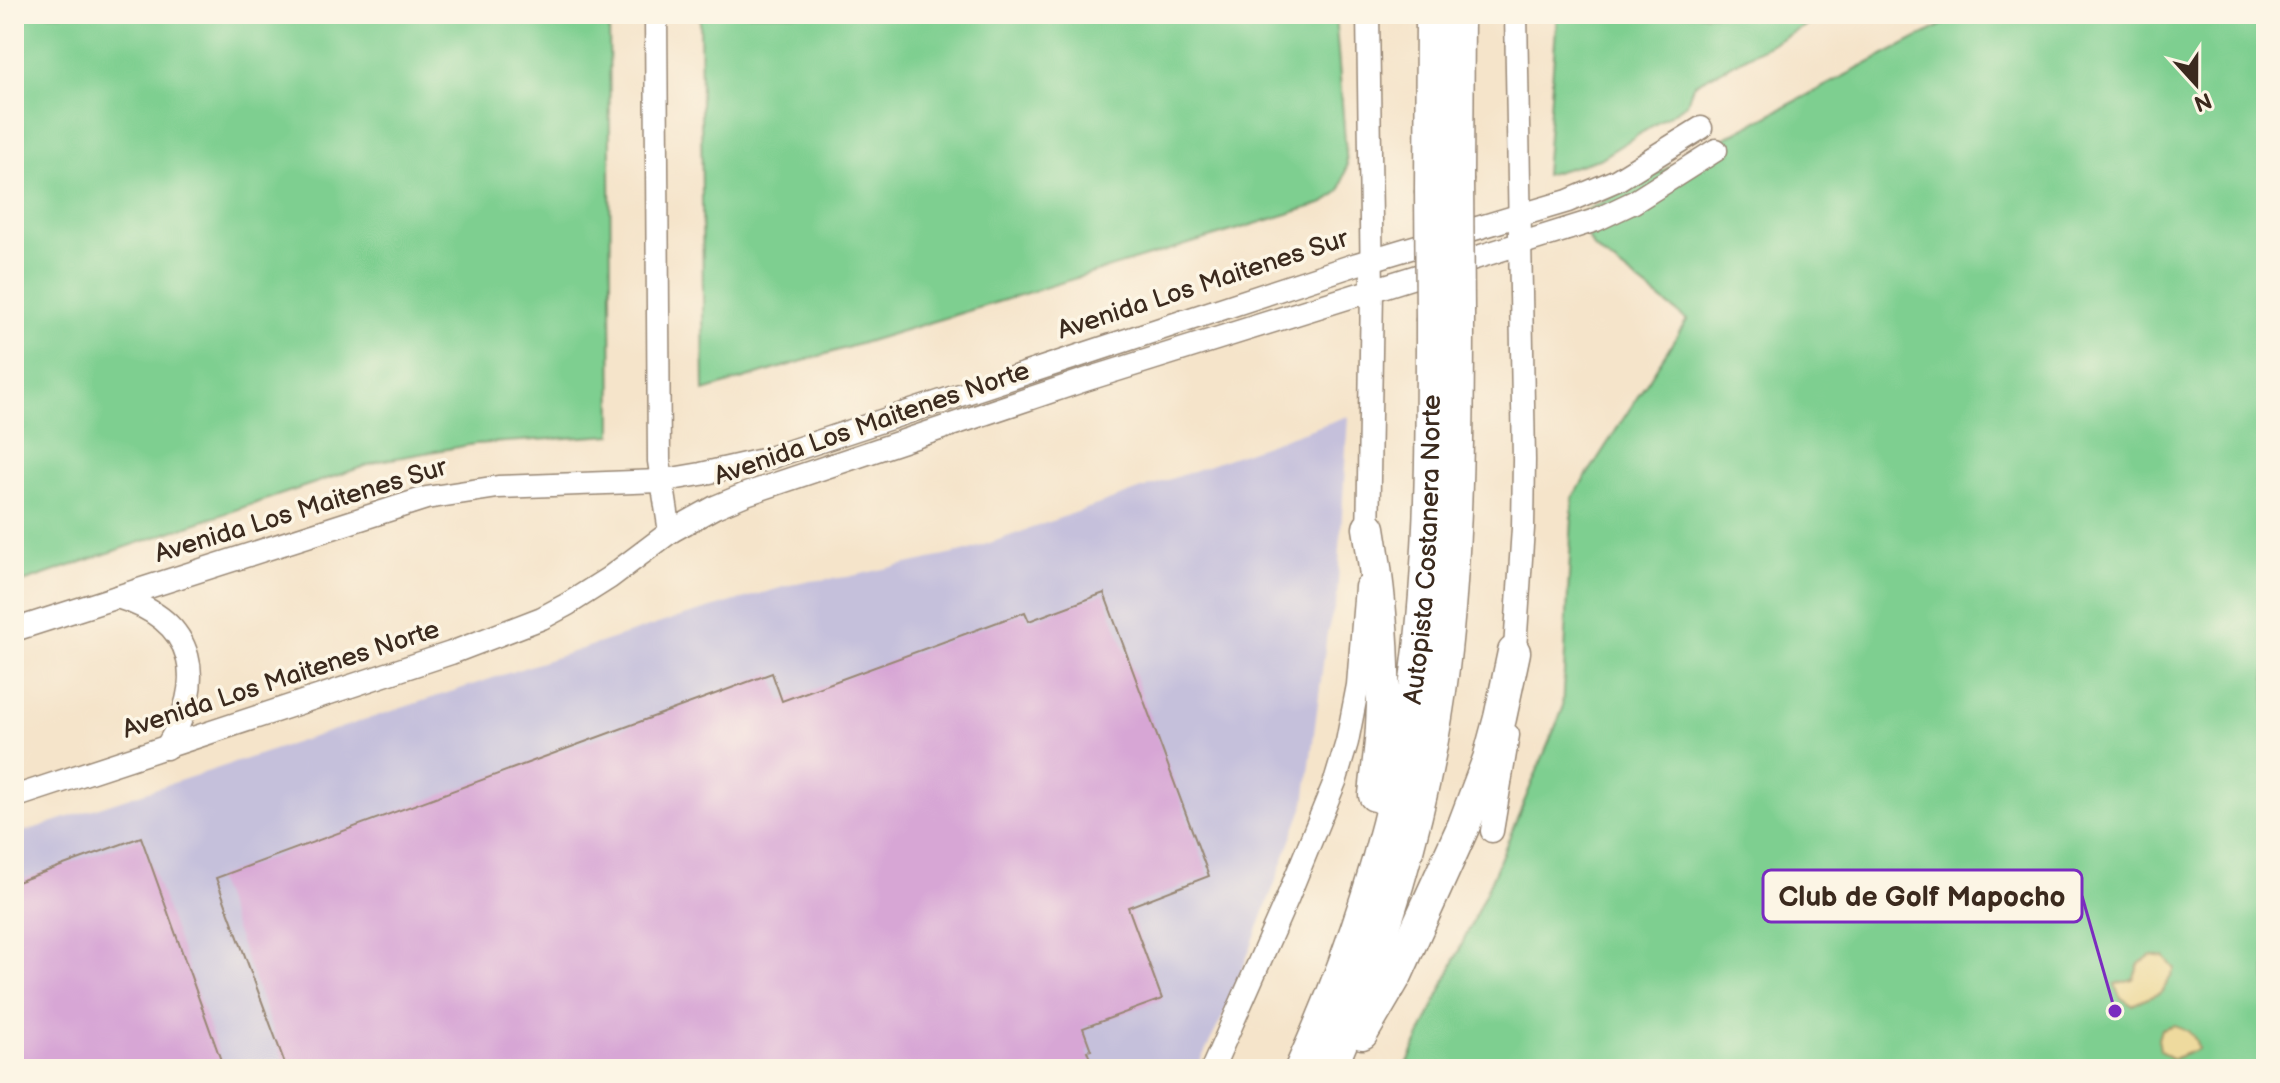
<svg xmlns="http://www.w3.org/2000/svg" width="2280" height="1083" viewBox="0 0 2280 1083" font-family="'Balsamiq Sans',sans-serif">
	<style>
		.industrial { fill: #c5c0db }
		.green { fill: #7ecf90; stroke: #5c7c57; stroke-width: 2 }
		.sand { fill: #eeda9e; stroke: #94825e; stroke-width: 2 }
		.building { fill: #d7a6d5 }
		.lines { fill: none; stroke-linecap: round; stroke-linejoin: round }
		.minor-casing { stroke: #988774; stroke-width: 25 }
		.highway-casing { stroke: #988774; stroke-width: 35 }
		.minor { stroke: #fff; stroke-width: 22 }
		.highway { stroke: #fff; stroke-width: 32 }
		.highway-bridge-casing { stroke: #988774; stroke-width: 35; stroke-linecap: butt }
		.highway-bridge { stroke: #fff; stroke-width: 32 }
		.labels { text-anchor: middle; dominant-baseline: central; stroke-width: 7; stroke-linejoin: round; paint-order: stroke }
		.street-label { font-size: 26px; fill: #3b2a1e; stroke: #fcf5e5 }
		.leader { fill: none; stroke: #7b2cbf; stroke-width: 3 }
		.callout-dot { fill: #7b2cbf; stroke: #fcf5e5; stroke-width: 3 }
		.callout { fill: #fcf5e5; stroke: #7b2cbf; stroke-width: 3 }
		.callout-label { font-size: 28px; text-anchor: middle; font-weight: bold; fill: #3b2a1e }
	</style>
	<rect width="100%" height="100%" fill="#fcf5e5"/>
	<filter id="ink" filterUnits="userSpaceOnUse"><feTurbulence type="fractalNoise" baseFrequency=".0125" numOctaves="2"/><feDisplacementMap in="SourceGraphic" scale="16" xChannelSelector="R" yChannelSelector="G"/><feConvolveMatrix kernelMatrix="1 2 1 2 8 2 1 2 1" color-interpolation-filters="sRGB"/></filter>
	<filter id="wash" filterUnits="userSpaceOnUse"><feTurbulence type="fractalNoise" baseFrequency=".006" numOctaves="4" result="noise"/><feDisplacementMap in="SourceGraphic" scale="32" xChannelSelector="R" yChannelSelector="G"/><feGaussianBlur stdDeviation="1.8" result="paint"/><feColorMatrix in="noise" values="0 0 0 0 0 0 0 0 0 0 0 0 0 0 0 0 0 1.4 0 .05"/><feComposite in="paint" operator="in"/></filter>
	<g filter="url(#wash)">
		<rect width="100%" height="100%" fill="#f5e4ca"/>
		<!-- industrial -->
		<polygon class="industrial" points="1348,416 1337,598 1327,633 1305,803 1231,1000 1196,1069 14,1069 14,835 667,621 801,582 847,577 967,551"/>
		<!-- green -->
		<g class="green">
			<polygon points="14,14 609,14 612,435 475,444 380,461 14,585"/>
			<polygon points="700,14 1335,14 1347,166 1340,191 1324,203 704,391"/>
			<polygon points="1557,14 1828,14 1693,85 1687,104 1599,159 1545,175"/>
			<polygon points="1963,14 2266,14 2266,1069 1405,1069 1494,874 1562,711 1573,497 1687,320 1593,247 1577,215"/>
		</g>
		<!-- sand -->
		<g class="sand">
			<polygon points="2151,955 2164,957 2175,969 2162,992 2132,1005 2120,997 2115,984 2133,979 2139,964"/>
			<path d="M2174,1025C2188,1029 2196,1035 2198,1049L2173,1059L2160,1050L2158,1039L2161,1029Z"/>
		</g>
		<g id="blocks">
			<!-- building -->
			<g class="building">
				<polygon points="1104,593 1209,876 1128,907 1162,999 1083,1028 1091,1050 1087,1051 1094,1069 287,1069 216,878 772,673 782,701 1025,612 1029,621"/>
				<polygon points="141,837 224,1069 14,1069 14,883"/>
			</g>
		</g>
	</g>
	<g filter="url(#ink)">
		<use href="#blocks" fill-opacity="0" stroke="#988774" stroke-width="2"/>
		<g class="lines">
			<defs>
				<g id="minor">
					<polyline points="656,14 659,461 670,532"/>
					<polyline points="1368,14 1372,290 1368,541"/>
					<path d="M117,597C198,621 207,681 166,748"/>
					<polyline points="14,630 426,498 498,487 660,481 701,474 763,460 1357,264 1568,201 1617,180 1701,128"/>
					<polyline points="1514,664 1523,528 1524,460 1516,14"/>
					<polyline points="14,797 451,653 542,618 568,604 609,578 670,532 715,507 746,494 1085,380 1596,220 1634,202 1716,150"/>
					<polyline points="1492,831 1508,735"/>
					<polyline points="1212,1069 1287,899 1336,779 1347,742 1358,685 1366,587"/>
				</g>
				<g id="highway">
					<polyline points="1457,179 1458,14"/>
					<polyline points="1431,190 1432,14"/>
					<path d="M1369,528C1380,593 1386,660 1382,727C1381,750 1377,772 1375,795"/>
					<polyline points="1362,1033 1396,975 1464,825 1489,759 1500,718 1514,652"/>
					<path id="s1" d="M1301,1069C1361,937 1404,793 1420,649C1432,540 1432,430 1432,321"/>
					<path d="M1330,1069C1385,941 1426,807 1443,668C1457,550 1458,431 1458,312"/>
				</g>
			</defs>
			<!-- minor casing -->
			<use href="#minor" class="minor-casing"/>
			<!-- highway casing -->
			<use href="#highway" class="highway-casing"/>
			<!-- minor -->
			<use href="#minor" class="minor"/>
			<!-- highway -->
			<use href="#highway" class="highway"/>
			<defs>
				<g id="highway-bridge">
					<polyline points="1457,179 1458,312"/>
					<polyline points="1431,190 1432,321"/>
				</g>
			</defs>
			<!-- highway-bridge casing -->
			<use href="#highway-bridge" class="highway-bridge-casing"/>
			<!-- highway-bridge -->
			<use href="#highway-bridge" class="highway-bridge"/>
		</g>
	</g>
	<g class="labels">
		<!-- street labels -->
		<g class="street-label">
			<text transform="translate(1203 285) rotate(-18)">Avenida Los Maitenes Sur</text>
			<text transform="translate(872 424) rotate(-19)">Avenida Los Maitenes Norte</text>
			<text transform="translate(301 511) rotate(-17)">Avenida Los Maitenes Sur</text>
			<text stroke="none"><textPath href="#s1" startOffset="538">Autopista Costanera Norte</textPath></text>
			<text transform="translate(281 680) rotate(-18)">Avenida Los Maitenes Norte</text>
		</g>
	</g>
	<!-- callouts -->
	<path class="leader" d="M2115 1011L2082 896"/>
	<circle class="callout-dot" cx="2115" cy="1011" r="8"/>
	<rect class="callout" x="1763" y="870" width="319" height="52" rx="8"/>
	<g class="callout-label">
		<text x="1922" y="906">Club de Golf Mapocho</text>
	</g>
	<!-- margin -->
	<rect width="2280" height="1083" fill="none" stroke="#fcf5e5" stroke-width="48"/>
	<!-- north arrow -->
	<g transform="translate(2196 84) rotate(159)" stroke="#fcf5e5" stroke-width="6" paint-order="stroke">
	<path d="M0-6L14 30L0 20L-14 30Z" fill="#3b2a1e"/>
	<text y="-12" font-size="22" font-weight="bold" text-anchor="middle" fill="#3b2a1e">N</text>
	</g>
</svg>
